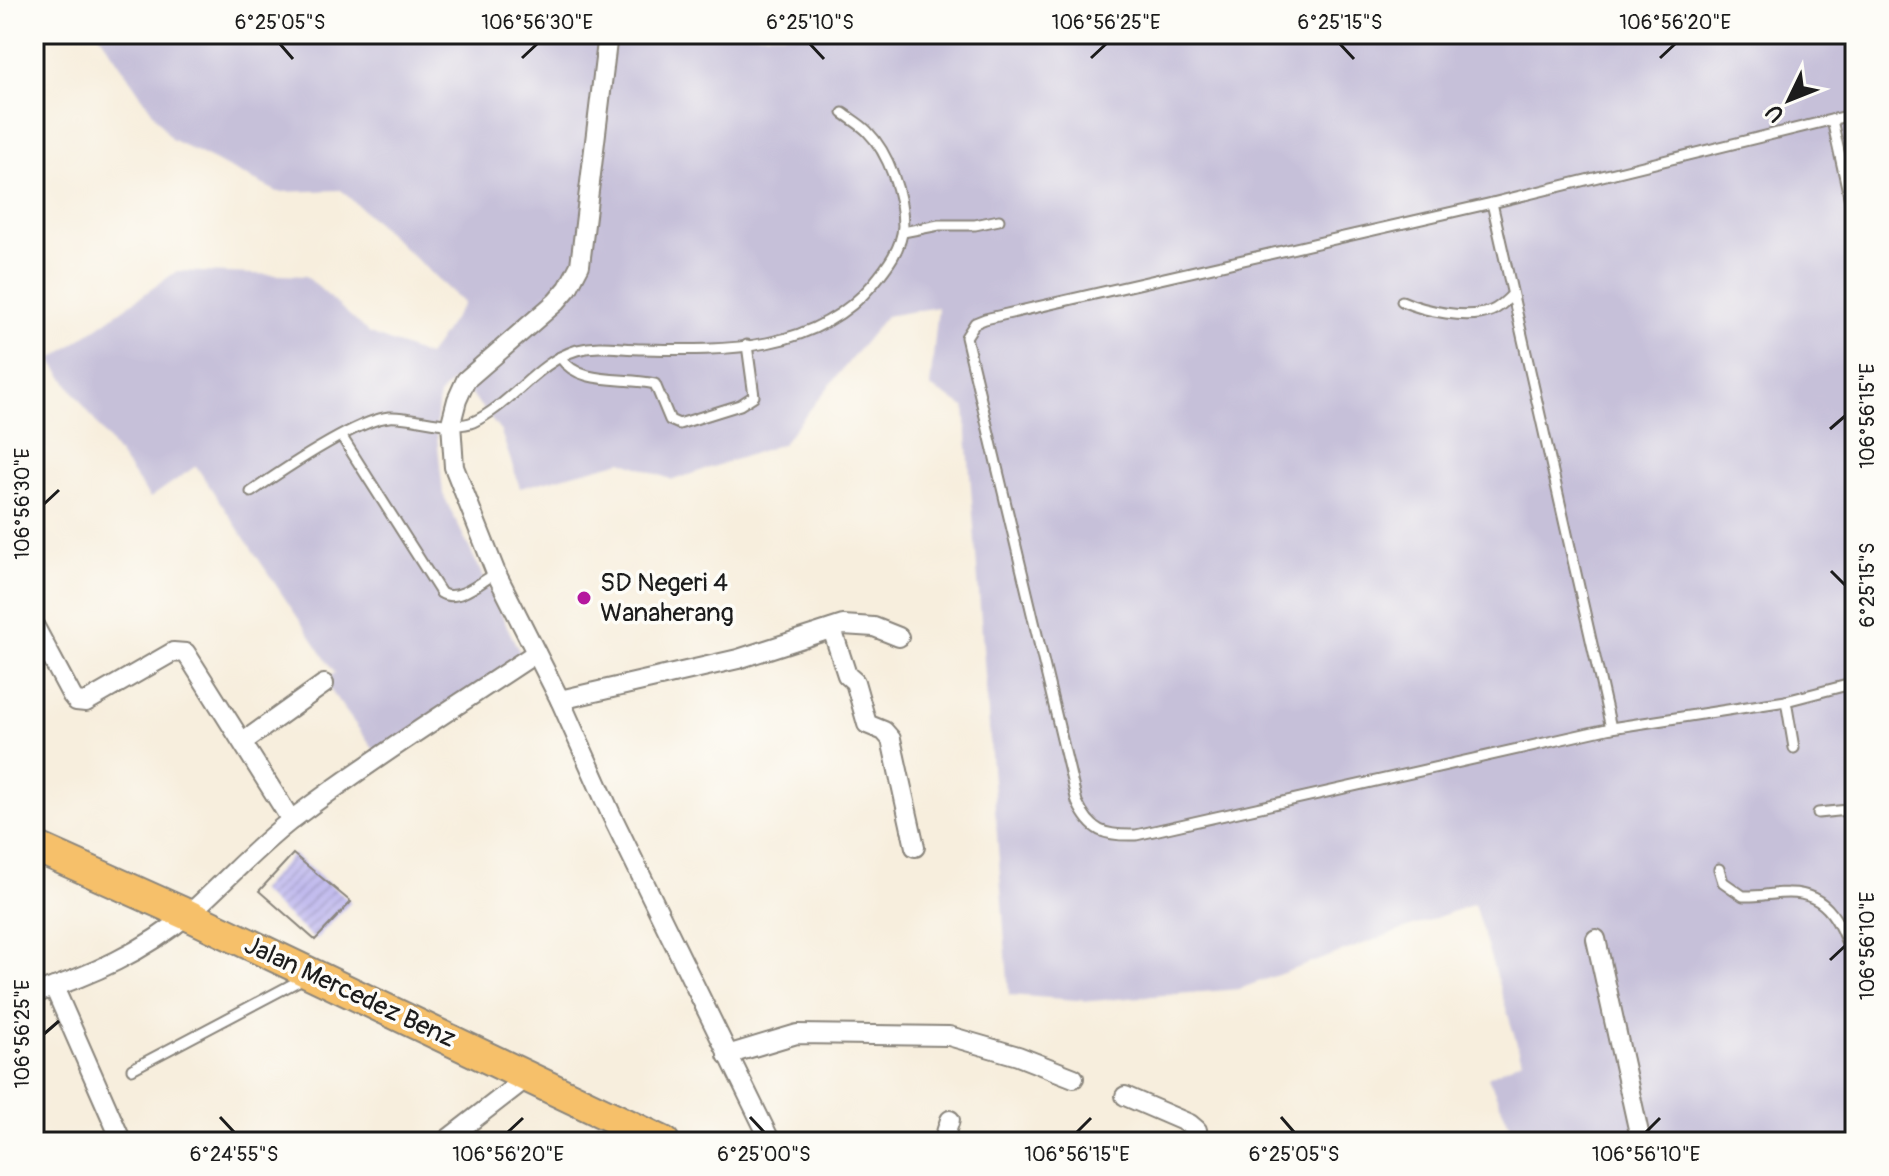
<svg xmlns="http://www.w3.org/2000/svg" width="1889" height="1176" viewBox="0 0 1889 1176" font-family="Pangolin,sans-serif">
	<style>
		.industrial { fill: #c6c0d9 }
		.building { fill: url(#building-hatch) }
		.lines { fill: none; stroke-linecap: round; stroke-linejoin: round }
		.service-casing { stroke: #8a857c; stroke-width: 13 }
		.minor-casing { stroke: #8a857c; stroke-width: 22 }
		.primary-casing { stroke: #8a857c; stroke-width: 34 }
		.service { stroke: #fff; stroke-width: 9 }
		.minor { stroke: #fff; stroke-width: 18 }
		.primary { stroke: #f6c06b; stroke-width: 30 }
		.ticks { fill: none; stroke: #1c1c1c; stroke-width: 3 }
		.poi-dot { fill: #b5179e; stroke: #fdfcf7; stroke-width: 3 }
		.labels { text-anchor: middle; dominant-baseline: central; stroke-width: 7; stroke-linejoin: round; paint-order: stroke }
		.poi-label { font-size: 26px; fill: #1c1c1c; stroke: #fdfcf7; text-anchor: start }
		.street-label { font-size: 26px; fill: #1c1c1c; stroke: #fdfcf7 }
		.neatline { fill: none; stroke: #1c1c1c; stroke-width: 3 }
		.ticks-label { font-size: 20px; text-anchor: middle; fill: #1c1c1c }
	</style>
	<defs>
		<pattern id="building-hatch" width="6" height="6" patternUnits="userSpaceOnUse" patternTransform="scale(2)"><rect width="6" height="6" fill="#beb7ed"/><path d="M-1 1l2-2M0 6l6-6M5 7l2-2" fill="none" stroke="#a39dcb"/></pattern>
	</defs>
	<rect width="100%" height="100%" fill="#fdfcf7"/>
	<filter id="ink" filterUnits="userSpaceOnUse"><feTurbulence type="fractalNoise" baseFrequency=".0125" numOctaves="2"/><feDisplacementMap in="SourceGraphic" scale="16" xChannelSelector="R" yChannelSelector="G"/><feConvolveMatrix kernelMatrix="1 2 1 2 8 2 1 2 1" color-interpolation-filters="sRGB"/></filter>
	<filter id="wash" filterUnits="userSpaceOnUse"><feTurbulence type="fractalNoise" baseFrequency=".006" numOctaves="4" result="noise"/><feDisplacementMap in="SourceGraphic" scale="32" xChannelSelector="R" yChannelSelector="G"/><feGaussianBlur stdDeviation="1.8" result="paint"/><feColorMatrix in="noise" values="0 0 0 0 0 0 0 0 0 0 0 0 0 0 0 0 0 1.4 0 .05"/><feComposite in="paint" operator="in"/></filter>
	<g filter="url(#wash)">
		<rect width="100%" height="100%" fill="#f7eedd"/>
		<!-- industrial -->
		<polygon class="industrial" points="99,34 1855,34 1855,1142 1517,1142 1488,1077 1522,1060 1474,904 1239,989 1091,1001 1009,995 965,407 930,387 938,307 886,316 782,444 673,480 622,461 520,488 501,432 457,376 439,396 436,426 443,494 523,659 377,754 323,680 335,673 196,466 150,498 51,360 177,271 306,276 370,334 428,356 464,303 341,190 278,192 171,139"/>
		<g id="blocks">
			<!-- building -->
			<polygon class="building" points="293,854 351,902 315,940 259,891"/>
		</g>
	</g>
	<g filter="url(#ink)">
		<use href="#blocks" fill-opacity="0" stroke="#8a857c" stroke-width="2"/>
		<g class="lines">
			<defs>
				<g id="service">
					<path d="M1855,114L1492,203L985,319L975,323L966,337L1077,802C1091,832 1104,836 1136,835L1611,728L1786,701L1855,683"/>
					<polyline points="1832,120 1855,223"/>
					<polyline points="1492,203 1611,728"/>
					<polyline points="903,232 939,225 975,225 999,220"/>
					<path d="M1402,301C1424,311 1468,320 1491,311C1499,308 1506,301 1512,295"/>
					<path d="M560,357C580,387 625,376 655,384L670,420L679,424L740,405L754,396L747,345"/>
					<path d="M342,437L441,593C457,603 481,582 496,573"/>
					<path d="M251,492C280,472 356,420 389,417C411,415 452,431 473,422C511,405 537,362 577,350C600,344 620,349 643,349C726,351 816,352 873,284C887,267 902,248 903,226C903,195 889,153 867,131C860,124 851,119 843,113"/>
					<polyline points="1786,701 1794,748"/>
					<polyline points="1818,813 1848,810 1855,815"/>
					<path d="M1719,869L1723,882L1743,896C1758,897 1772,893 1788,893C1833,892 1843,932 1855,967"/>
					<polyline points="132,1069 306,977"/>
				</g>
				<g id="minor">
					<polyline points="608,34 580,265 568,288 556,302 466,380 457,400 451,423 454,467 496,573 560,700 611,814 771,1142"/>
					<polyline points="34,625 72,696 76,701 86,702 173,652 186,653 291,820"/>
					<polyline points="832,629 847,675 855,682 867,724 884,731 891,739 915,847"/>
					<polyline points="560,700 738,659 843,625 874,627 899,637"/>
					<polyline points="243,742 324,684"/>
					<polyline points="1596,939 1641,1142"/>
					<polyline points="54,987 122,1142"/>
					<path d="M34,994C91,975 144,952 190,913C225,882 257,846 294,818C372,759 455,707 536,653"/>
					<polyline points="727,1055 797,1034 949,1036 1018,1056 1074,1078"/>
					<polyline points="1125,1096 1190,1124 1197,1130 1199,1142"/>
					<polyline points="444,1142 528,1077"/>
					<polyline points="943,1142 950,1120"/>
				</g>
				<polyline id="primary" points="34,846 188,915 664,1142"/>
			</defs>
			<!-- service casing -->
			<use href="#service" class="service-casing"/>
			<!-- minor casing -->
			<use href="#minor" class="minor-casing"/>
			<!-- primary casing -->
			<use href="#primary" class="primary-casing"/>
			<!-- service -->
			<use href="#service" class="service"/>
			<!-- minor -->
			<use href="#minor" class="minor"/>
			<!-- primary -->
			<use href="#primary" class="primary"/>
		</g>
	</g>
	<!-- ticks -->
	<path class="ticks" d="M280,44L293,59M810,44L824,59M1340,44L1354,59M522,58L537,44M1091,58L1106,44M1660,58L1675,44M1830,429L1845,416M44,504L59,490M1831,571L1845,585M1830,960L1845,946M44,1034L59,1021M220,1117L234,1132M750,1117L764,1132M1281,1117L1294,1132M508,1132L523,1118M1077,1132L1091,1118M1646,1132L1660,1118"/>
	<!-- markers -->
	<circle class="poi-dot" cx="584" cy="598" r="8"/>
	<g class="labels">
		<!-- poi labels -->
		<g class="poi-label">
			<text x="600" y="583">SD Negeri 4<tspan x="600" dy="30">Wanaherang</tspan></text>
		</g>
		<!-- street labels -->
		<g class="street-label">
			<text transform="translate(350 992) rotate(25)">Jalan Mercedez Benz</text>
		</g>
	</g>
	<!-- margin -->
	<rect width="1889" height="1176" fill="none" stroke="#fdfcf7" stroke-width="88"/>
	<!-- north arrow -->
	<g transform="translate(1789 100) rotate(227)" stroke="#fdfcf7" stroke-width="6" paint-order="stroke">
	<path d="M0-6L14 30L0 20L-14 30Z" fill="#1c1c1c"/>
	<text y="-12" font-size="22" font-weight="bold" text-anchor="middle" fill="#1c1c1c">U</text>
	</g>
	<rect x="44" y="44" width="1801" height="1088" class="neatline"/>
	<g class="ticks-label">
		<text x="280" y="29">6°25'05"S</text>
		<text x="537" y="29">106°56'30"E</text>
		<text x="810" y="29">6°25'10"S</text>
		<text x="1106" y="29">106°56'25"E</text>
		<text x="1340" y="29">6°25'15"S</text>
		<text x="1675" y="29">106°56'20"E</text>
		<text transform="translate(1867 416) rotate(-90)" y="7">106°56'15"E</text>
		<text transform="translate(22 504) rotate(-90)" y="7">106°56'30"E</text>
		<text transform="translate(1867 585) rotate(-90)" y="7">6°25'15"S</text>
		<text transform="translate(1867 946) rotate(-90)" y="7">106°56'10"E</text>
		<text transform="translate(22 1034) rotate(-90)" y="7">106°56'25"E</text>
		<text x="234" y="1161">6°24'55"S</text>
		<text x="508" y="1161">106°56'20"E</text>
		<text x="764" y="1161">6°25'00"S</text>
		<text x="1077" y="1161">106°56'15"E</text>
		<text x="1294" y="1161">6°25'05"S</text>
		<text x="1646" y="1161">106°56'10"E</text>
	</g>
</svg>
